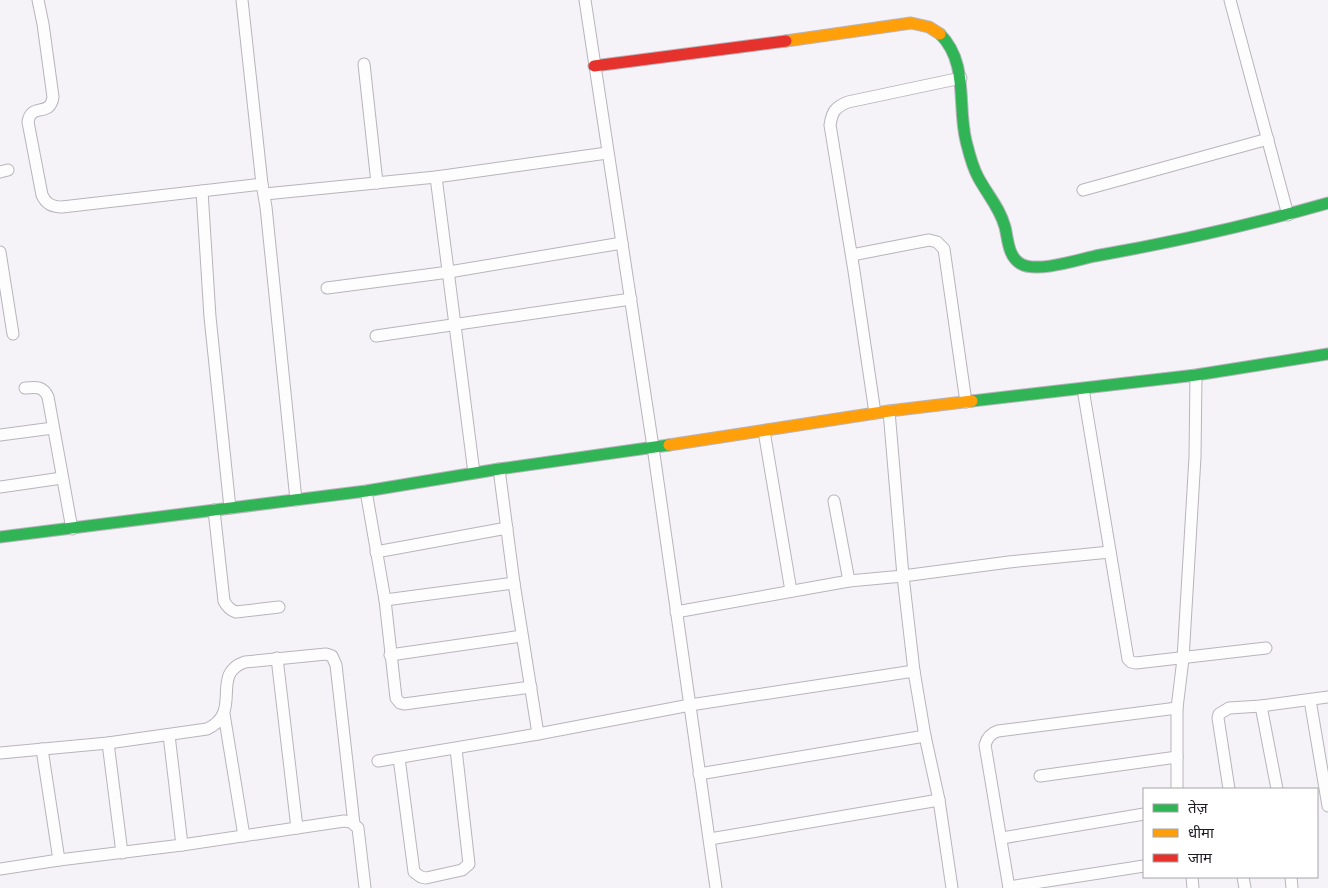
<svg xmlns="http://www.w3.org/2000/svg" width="1328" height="888" viewBox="0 0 1328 888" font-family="Roboto,'Noto Sans Devanagari',sans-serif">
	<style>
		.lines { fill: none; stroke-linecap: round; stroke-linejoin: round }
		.street-casing { stroke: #b8b4bc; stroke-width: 13 }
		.fast-casing { stroke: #b8b4bc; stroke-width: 13 }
		.slow-casing { stroke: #b8b4bc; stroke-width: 13 }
		.jam-casing { stroke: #b8b4bc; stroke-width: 13 }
		.street { stroke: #fefdfe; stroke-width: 11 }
		.fast { stroke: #30b455; stroke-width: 11 }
		.slow { stroke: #ff9f0a; stroke-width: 11 }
		.jam { stroke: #e5322d; stroke-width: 11 }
	</style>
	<rect width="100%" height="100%" fill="#f5f2f8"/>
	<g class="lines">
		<defs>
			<g id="street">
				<path d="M38,0L43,24L53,97C50,118 31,102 28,122L42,195C46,204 52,207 62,207L262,184"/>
				<polyline points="242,0 262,184 266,207 296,500"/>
				<polyline points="585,0 653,447 716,888"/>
				<polyline points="1230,0 1288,215"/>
				<polyline points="364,64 377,183"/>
				<polyline points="0,172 8,170"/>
				<polyline points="436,177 474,473"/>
				<polyline points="1083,190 1268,139"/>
				<polyline points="202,191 210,317 230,508"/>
				<polyline points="265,194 436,177 607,153"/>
				<polyline points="0,252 13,334"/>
				<polyline points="852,255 929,240 937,242 944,249 966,402"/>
				<polyline points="327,288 449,272 622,243"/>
				<polyline points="376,336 631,299"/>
				<path d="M25,388C36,387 43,386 48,397L72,529"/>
				<polyline points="1083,389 1128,659 1131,662 1136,663 1266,648"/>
				<polyline points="889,411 903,576 914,671 925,736 939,800 952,888"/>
				<path d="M875,413L854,271L830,125C832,112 835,107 848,102L961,78"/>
				<polyline points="764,431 791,591"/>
				<polyline points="0,435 53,428"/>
				<polyline points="499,469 514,583 538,734"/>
				<polyline points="0,487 62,478"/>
				<polyline points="366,491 385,600 396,698 400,703 404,704 531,687"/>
				<polyline points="834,501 849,581"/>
				<path d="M214,510L224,601C227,607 230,610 236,612L279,607"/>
				<polyline points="376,552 507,528"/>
				<polyline points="385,600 514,583"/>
				<polyline points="676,612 849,581 903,576 1009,562 1110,552"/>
				<polyline points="390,655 522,636"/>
				<polyline points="277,658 297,828"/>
				<polyline points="1310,700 1328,806"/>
				<polyline points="1261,706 1277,789"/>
				<polyline points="224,714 244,836"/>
				<polyline points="169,735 182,845"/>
				<polyline points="108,743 122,853"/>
				<polyline points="42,749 59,860"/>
				<path d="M0,753L108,743L207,729C244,712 209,674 245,662L326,654L332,656L336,665L354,824"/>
				<polyline points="399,758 414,872 421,877 426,878 462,870 469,864 456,749"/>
				<polyline points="378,761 538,734 690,705 914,671"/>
				<polyline points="699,774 925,736"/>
				<polyline points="1040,776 1177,757"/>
				<polyline points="1177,789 1177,708 1183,659 1195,457 1196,375"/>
				<polyline points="1229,789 1218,718 1219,714 1229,708 1261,706 1328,697"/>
				<polyline points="1002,838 1144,814"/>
				<polyline points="710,839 939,800"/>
				<polyline points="0,869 59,860 182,845 344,821 351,822 358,828 365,888"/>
				<polyline points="1192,877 1193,888"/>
				<polyline points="1243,877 1245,888"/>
				<polyline points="1291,877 1292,888"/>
				<polyline points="1009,887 1144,866"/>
				<path d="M1009,888L985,745C987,738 991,733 998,731L1177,708"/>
			</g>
			<g id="fast">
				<path d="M940,34C969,63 957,105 966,141C969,153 972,166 978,177C987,194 1000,208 1005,227C1008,239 1008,257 1021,264C1037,273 1077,260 1095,256C1174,242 1251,225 1328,203"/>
				<polyline points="972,401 1196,375 1328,354"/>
				<polyline points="0,537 366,491 499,469 669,445"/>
			</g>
			<g id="slow">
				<polyline points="786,41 911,23 929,27 940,34"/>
				<polyline points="669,445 889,411 972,401"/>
			</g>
			<polyline id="jam" points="594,66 786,41"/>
		</defs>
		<!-- street casing -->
		<use href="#street" class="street-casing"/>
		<!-- fast casing -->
		<use href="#fast" class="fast-casing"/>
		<!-- slow casing -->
		<use href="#slow" class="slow-casing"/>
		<!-- jam casing -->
		<use href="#jam" class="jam-casing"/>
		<!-- street -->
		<use href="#street" class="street"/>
		<!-- fast -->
		<use href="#fast" class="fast"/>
		<!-- slow -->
		<use href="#slow" class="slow"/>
		<!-- jam -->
		<use href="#jam" class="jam"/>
	</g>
	<!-- legend -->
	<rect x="1143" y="788" width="175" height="90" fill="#ffffff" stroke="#a6a4a8"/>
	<rect x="1153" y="804" width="25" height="8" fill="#30b455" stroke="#a6a4a8"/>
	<text x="1188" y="813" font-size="15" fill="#201b25">तेज़</text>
	<rect x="1153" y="829" width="25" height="8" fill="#ff9f0a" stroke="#a6a4a8"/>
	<text x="1188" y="838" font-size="15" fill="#201b25">धीमा</text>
	<rect x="1153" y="854" width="25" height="8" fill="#e5322d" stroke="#a6a4a8"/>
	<text x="1188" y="863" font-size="15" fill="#201b25">जाम</text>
</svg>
